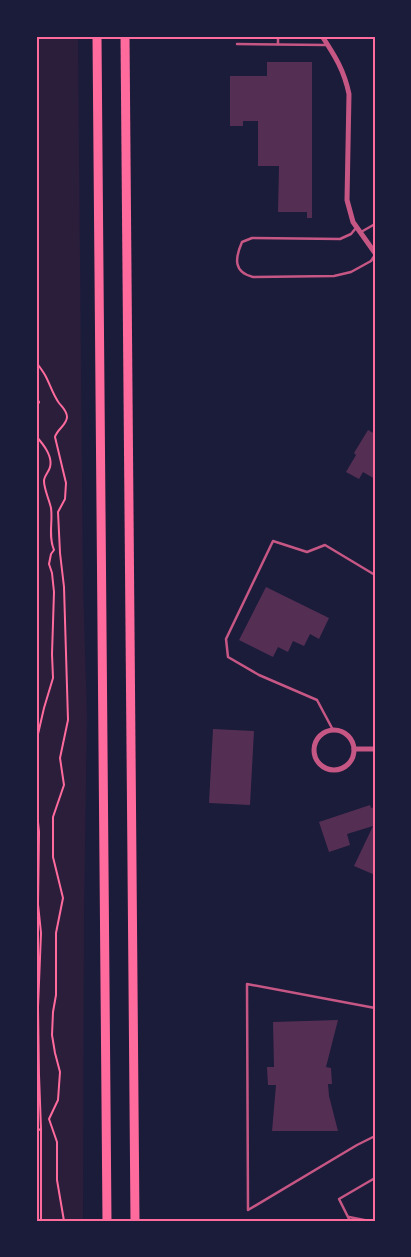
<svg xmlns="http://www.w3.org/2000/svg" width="411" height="1257" viewBox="0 0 411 1257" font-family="'Sofia Sans Condensed',sans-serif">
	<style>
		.green { fill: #2a1e3b }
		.building { fill: #542f53 }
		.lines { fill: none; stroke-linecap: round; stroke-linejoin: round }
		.path { stroke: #ff6b9d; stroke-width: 2 }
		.service { stroke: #c65784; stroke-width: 2.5 }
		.minor { stroke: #c65784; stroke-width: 5 }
		.motorway { stroke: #ff6b9d; stroke-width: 9 }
		.neatline { fill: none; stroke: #ff6b9d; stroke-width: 2 }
	</style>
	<rect width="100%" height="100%" fill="#1b1b3a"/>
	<!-- green -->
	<polygon class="green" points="36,36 78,36 83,583 87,716 84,920 83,1221 36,1221"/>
	<!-- building -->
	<g class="building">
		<polygon points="267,62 312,62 312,218 307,218 307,212 278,212 279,166 258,166 258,121 243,121 243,126 230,126 230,76 267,76"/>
		<polygon points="368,430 375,434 375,479 363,472 359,479 346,472 356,455 354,453"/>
		<polygon points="266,587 329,618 319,639 310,634 304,646 293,641 288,652 278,647 273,657 239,640"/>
		<polygon points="213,729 254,731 250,805 209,803"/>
		<polygon points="370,805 371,808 375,807 375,875 354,866 373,826 347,834 350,845 329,852 319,822"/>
		<polygon points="338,1020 326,1067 331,1068 332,1084 328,1084 329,1096 338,1131 272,1131 276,1085 268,1085 267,1067 274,1067 273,1022"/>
	</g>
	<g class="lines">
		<!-- path -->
		<g class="path">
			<polyline points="36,257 37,258 36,288"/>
			<path d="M36,362C39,366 42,370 45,375C50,384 53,395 59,403C63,408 67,411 67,417C67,425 57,429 55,437L66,483L65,499L58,512L60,553L64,587L68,720L60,758L64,785L53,817V857L63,898L56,933V995L53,1012L52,1035L55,1053L60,1072L58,1100L49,1119L57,1142V1180L64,1221"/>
			<polyline points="36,397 39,402 36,408"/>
			<path d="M36,436C43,444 53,456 50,467C49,472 44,476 44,481C44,489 49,499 51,508C53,522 48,536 54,550L51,554L49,564L52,573L54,592L52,654L53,678L44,708L38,734L36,776"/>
			<polyline points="36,801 39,832 38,904 41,933 38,1007 39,1075 41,1129 41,1221"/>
			<polyline points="36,1131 41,1129"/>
		</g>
		<!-- service -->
		<g class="service">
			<polyline points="237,44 326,45"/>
			<polyline points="278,44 278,36"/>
			<path d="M356,228L351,234L340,239L252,238L242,242C235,258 233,272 253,277L334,276L351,272L371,261L375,255"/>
			<polyline points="361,232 375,224"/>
			<polyline points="333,730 317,700 259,675 228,657 226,639 273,541 307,552 325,545 375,575"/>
			<polyline points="375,1008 247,984 248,1210 357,1145 375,1136"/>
			<polyline points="349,1217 369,1221"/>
			<polyline points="350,1221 339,1199 375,1178"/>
		</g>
		<!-- minor -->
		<g class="minor">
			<path d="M322,36C335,56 344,70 349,94L347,200L353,222L375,253"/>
			<circle cx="334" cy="750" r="20"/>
			<polyline points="354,749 375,749"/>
		</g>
		<!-- motorway -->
		<g class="motorway">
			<polyline points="97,36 107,1221"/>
			<polyline points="125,36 135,1221"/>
		</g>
	</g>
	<!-- border -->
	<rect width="411" height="1257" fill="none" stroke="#1b1b3a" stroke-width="75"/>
	<rect x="38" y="38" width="336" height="1182" class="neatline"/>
</svg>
